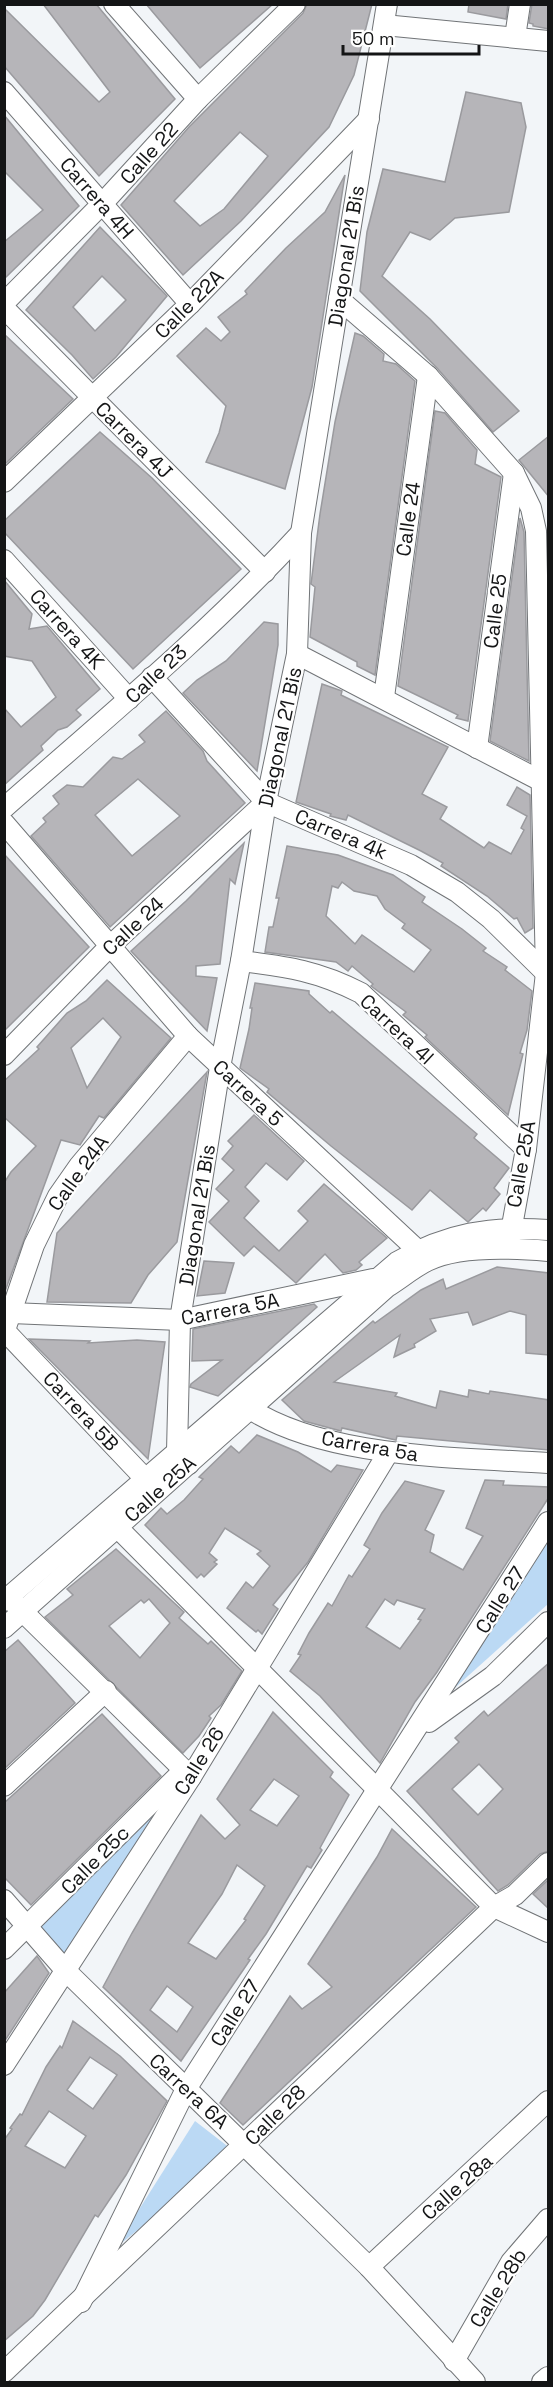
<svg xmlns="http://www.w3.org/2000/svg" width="553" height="2387" viewBox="0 0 553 2387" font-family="'Space Grotesk',sans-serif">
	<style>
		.green { fill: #bbd9f4 }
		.building { fill: #b6b5b9; stroke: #9a9a9e; stroke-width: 1.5; fill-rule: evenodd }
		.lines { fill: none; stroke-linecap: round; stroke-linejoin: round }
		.minor-casing { stroke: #717477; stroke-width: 22 }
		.minor { stroke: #fff; stroke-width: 20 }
		.labels { text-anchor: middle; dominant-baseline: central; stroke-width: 4.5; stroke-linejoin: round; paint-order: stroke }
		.street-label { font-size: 20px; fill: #141516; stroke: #fff }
	</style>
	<rect width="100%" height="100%" fill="#f2f5f8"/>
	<!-- green -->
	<g class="green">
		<polygon points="548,1536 548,1604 448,1694"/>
		<polygon points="182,1779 66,1957 38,1927"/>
		<polygon points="195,2121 235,2152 114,2249"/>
	</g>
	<!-- building -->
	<g class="building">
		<polygon points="43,4 96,4 175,99 99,176 4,66 4,8 99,102 110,92"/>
		<polygon points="146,4 273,4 200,68"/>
		<path d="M307,4H372L354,75L329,127L241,221L183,275L121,205L189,127L303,13ZM240,132L268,156L224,209L200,226L174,201Z"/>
		<polygon points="469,4 508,4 506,19 468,12"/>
		<polygon points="532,4 549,4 549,29 533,26 533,24 529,23"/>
		<polygon points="466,92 521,103 526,127 509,212 455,218 430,240 410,232 382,276 430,319 519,411 493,432 437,368 360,291 367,232 383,169 445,182"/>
		<polygon points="4,115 79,206 4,279 4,242 43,210 4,171"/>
		<polygon points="345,175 312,387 285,489 206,462 219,433 226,406 177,356 206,328 221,341 230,332 218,317 247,294 245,291 286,248 325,212"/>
		<path d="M100,227L167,296L116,357L93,379L72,355L26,310ZM102,276L126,300L95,331L73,307Z"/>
		<polygon points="355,333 363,336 384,354 383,361 396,364 415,381 375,675 357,666 357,662 310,637 315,587 311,584 320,514 335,422"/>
		<polygon points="4,334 73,399 4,465"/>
		<polygon points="435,411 445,413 477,450 475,464 501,477 468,721 456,718 458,715 398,686"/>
		<polygon points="100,432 152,478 241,569 133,669 4,532 4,521"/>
		<polygon points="549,436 549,497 519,460"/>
		<polygon points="520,518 524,532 529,761 490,741"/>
		<polygon points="4,580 32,614 29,629 47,626 100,689 76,710 81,715 67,727 58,730 41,746 43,750 4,785 4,708 21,727 56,697 32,661 4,656"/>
		<polygon points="264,622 278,624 278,645 257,771 183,693 197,680 226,661"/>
		<polygon points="322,684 342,691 341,695 448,747 422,794 447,807 440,819 484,848 489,842 511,854 524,830 521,828 527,816 507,805 517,787 530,795 533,928 525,933 517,918 514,919 487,896 441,866 443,863 421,851 348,815 346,820 330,816 331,814 296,802"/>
		<path d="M166,711L203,751L207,761L245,803L110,927L31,836L46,822L43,818L59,804L53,796L67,785L83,787L113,757L122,759L145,742L139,735ZM138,779L180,816L132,856L95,815Z"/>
		<polygon points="244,843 235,884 230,879 220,964 196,966 196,976 217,978 207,1031 131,951 186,901"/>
		<path d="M287,846L338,855L393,875L425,897L422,902L462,929L486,948L483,951L507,967L505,970L532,991L527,1030L520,1053L523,1054L508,1115L425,1037L427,1035L403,1015L406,1012L371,986L373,984L352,966L348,971L336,962L265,952L269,927H273L279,898H276ZM342,882L354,891L377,896L385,909L405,924L402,928L431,950L414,972L362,935L355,944L326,916L332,886L338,888Z"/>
		<polygon points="4,854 89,947 4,1031"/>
		<path d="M107,980L171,1038L104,1118L99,1116L80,1145L61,1140L4,1294V1183L11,1172L36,1146L4,1117V1081L39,1049L37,1047L67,1013L86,1001ZM103,1018L121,1037L87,1088L71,1048Z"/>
		<polygon points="255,983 309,991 309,994 330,1013 332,1011 477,1134 474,1138 509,1168 494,1188 500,1194 486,1211 483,1208 468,1222 430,1190 412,1210 331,1146 267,1092 269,1089 240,1068 249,1029 252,1008 250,1008"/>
		<polygon points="207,1072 177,1242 148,1275 131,1303 47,1302 57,1233"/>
		<polygon points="254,1115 304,1161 287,1180 266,1163 245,1187 259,1201 244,1218 279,1251 308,1221 298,1211 324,1184 387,1238 359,1262 362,1265 356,1270 343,1273 325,1254 296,1283 254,1246 244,1256 209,1222 229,1201 216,1189 234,1170 222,1159 233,1146 228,1141"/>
		<polygon points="204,1261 234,1263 225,1293 197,1296"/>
		<polygon points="497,1267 549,1273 549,1355 526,1353 526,1315 510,1311 473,1325 468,1312 430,1319 436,1331 414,1344 415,1347 394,1357 400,1335 334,1382 397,1393 395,1396 436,1408 440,1391 468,1397 469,1390 489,1394 490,1391 549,1400 549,1450 397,1436 396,1440 342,1428 341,1431 304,1421 282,1400 373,1321 375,1323 421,1290 443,1279 446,1289"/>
		<polygon points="314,1304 317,1307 218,1396 190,1387 191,1384 222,1360 192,1361 193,1329"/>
		<polygon points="29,1339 90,1341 88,1343 137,1340 165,1342 148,1459"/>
		<polygon points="257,1435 298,1452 331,1472 337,1465 363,1470 308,1562 273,1605 278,1609 262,1634 258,1630 256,1632 227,1608 246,1582 253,1588 270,1566 257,1554 261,1551 225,1528 209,1553 217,1560 214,1562 217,1564 204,1577 201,1574 197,1578 145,1525 161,1508 167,1514 184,1500 203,1479 199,1477 231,1446 239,1453"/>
		<path d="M485,1480L504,1481L503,1485L549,1487V1497L437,1672L415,1702L380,1763L320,1696L290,1671L301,1655L298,1654L309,1633L328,1603L332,1606L349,1575L352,1577L370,1549L364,1545L382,1513L405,1481L444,1491L425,1530L434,1535L430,1552L463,1570L483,1536L466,1528ZM385,1599L394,1605L397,1600L425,1609L418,1619L421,1620L400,1649L366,1627Z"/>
		<path d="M116,1549L184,1612L179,1618L208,1644L211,1641L242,1671L221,1705L209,1716L211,1718L199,1736L183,1753L45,1617L73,1595L67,1589ZM149,1599L170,1623L140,1658L109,1626L141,1600L144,1603Z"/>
		<polygon points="18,1640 75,1703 4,1769 4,1652"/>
		<path d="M549,1663V1851L540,1854L508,1885L498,1891L407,1791L459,1742L455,1738L484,1711L488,1716ZM479,1764L503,1789L478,1815L452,1789Z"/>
		<path d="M273,1712L333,1772L330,1777L349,1795L320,1848L322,1850L311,1868L307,1866L266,1934L248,1959L250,1960L181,2061L103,1987L132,1933L201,1815L225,1839L240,1825L217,1799ZM274,1779L299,1796L277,1826L250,1810ZM237,1865L265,1886L244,1919L246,1920L216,1959L188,1943L222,1894ZM167,1986L193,2007L177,2032L150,2010Z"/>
		<polygon points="102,1714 161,1776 31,1905 4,1877 4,1803"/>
		<polygon points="392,1829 476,1907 243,2125 220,2103 290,1996 302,2009 332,1987 308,1964 377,1857"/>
		<polygon points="549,1879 549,1909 533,1894"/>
		<polygon points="37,1956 49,1973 4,2042 4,1993"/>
		<path d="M73,2021L120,2056L167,2101L126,2175L98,2217L95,2215L45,2300L33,2316L4,2341V2140L12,2129L10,2128L20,2114L22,2115L46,2067L60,2046L62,2048ZM90,2057L117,2075L93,2109L67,2090ZM49,2111L86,2136L65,2168L25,2146Z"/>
	</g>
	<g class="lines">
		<defs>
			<g id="minor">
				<polyline points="114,4 198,99"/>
				<polyline points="384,25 548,41"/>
				<polyline points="515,37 520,4"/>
				<polyline points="4,92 190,304"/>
				<polyline points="339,299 428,376 514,473 531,508 536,531 546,973 526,1149 508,1248"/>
				<polyline points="4,303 102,204 198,99 295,4"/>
				<polyline points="4,308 265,572"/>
				<polyline points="4,482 190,304 369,119"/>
				<polyline points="4,560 129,699"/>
				<polyline points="297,654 543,782"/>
				<polyline points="152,677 266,802 411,865 457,892 491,919 546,973"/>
				<polyline points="384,697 428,376"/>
				<polyline points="477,748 514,473"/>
				<path d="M4,808C105,719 210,632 301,533"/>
				<polyline points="4,823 188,1036 426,1258"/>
				<path d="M241,961C289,967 318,971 361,993L526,1149"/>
				<polyline points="4,1055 110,946 266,802"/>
				<polyline points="11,1313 180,1320 373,1279"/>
				<polyline points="4,1330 153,1487"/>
				<polyline points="5,1330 34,1245 58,1196 79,1166 188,1036"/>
				<path d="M241,1403C318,1459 456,1457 548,1463"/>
				<polyline points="189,1464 177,1452 180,1320 220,1067 241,961 266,802 297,654 301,533 387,4"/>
				<polyline points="108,1518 494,1907 548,1932"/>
				<path d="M4,1601L397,1262C447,1233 491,1226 548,1230"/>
				<polyline points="15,1604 191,1777"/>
				<path d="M4,1628L387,1287C400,1279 413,1268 427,1261C459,1245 514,1248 548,1251"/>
				<polyline points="429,1722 493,1676 548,1622"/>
				<polyline points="4,1786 106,1691"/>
				<polyline points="4,1900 66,1971 369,2267 475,2382"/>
				<polyline points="4,1949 184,1770"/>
				<polyline points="4,2065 191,1777 388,1453"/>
				<polyline points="369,2267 548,2101"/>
				<polyline points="81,2302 186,2089 548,1522"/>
				<polyline points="454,2361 511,2262 548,2219"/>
				<polyline points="4,2372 494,1907 515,1895 548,1863"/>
				<polyline points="542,2382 548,2377"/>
			</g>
		</defs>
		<!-- minor casing -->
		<use href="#minor" class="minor-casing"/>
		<!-- minor -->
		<use href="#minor" class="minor"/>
	</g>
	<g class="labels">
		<!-- street labels -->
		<g class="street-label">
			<text transform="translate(149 153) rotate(-48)">Calle 22</text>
			<text transform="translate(97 198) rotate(49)">Carrera 4H</text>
			<text transform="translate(346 256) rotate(-81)">Diagonal 21 Bis</text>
			<text transform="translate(189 304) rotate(-45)">Calle 22A</text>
			<text transform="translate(134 440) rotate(45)">Carrera 4J</text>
			<text transform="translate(408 519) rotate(-82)">Calle 24</text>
			<text transform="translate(495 611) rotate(-83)">Calle 25</text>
			<text transform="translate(67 629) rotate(48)">Carrera 4K</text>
			<text transform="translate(156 674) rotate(-43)">Calle 23</text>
			<text transform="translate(280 737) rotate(-78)">Diagonal 21 Bis</text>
			<text transform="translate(341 834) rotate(23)">Carrera 4k</text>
			<text transform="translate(133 926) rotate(-43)">Calle 24</text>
			<text transform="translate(397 1029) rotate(43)">Carrera 4l</text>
			<text transform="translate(248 1093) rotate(43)">Carrera 5</text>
			<text transform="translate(521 1164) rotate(-80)">Calle 25A</text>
			<text transform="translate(78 1173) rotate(-54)">Calle 24A</text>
			<text transform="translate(197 1215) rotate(-81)">Diagonal 21 Bis</text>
			<text transform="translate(230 1309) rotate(-11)">Carrera 5A</text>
			<text transform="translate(81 1411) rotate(47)">Carrera 5B</text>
			<text transform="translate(370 1446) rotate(10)">Carrera 5a</text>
			<text transform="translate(160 1489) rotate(-42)">Calle 25A</text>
			<text transform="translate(500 1600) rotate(-58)">Calle 27</text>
			<text transform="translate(199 1761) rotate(-58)">Calle 26</text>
			<text transform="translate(95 1860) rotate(-45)">Calle 25c</text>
			<text transform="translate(235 2013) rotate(-58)">Calle 27</text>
			<text transform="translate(189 2091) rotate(43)">Carrera 6A</text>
			<text transform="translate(275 2115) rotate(-45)">Calle 28</text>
			<text transform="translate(457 2187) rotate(-42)">Calle 28a</text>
			<text transform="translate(498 2288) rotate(-58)">Calle 28b</text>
		</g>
	</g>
	<!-- border -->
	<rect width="553" height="2387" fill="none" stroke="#141516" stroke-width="12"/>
	<!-- scale -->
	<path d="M343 45v9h136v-9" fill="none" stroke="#141516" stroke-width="3"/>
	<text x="352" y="45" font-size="18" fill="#141516" stroke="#ffffff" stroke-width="4.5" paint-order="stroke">50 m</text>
</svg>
